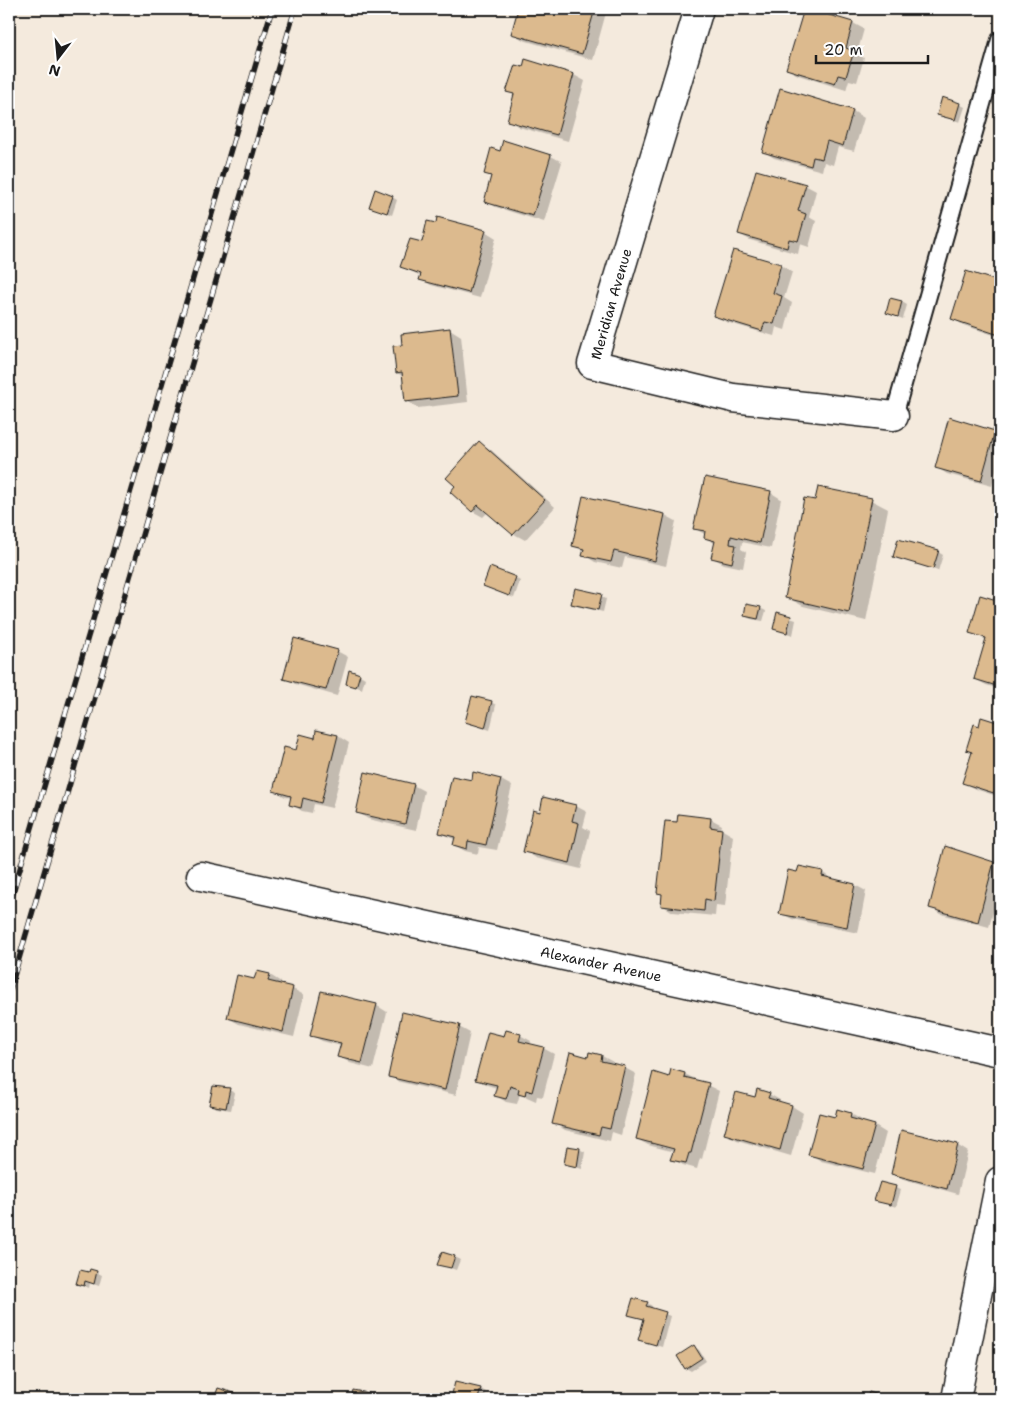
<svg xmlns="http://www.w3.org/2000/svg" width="1009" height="1408" viewBox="0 0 1009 1408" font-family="'Shantell Sans',sans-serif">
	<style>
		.shadow { fill: #0003 }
		.building { fill: #dcba8e; stroke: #1c1c1c }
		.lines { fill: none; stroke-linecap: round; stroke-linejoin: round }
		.lane-casing { stroke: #1c1c1c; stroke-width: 20 }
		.street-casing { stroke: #1c1c1c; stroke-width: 31 }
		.lane { stroke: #fff; stroke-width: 16 }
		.street { stroke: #fff; stroke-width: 28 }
		.rail-casing { stroke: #1c1c1c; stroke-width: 5.5 }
		.rail { stroke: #fff; stroke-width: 4; stroke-dasharray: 11; stroke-linecap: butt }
		.labels { text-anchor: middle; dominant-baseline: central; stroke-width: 4; stroke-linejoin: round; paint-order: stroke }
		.street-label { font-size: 14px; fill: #1c1c1c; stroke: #fff }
	</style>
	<rect width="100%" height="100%" fill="#f4eadd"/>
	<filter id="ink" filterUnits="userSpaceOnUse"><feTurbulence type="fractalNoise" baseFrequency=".02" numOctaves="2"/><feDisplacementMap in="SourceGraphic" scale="10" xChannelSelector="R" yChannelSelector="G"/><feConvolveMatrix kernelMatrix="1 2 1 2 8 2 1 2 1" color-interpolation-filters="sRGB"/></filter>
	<g filter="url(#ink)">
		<!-- shadow -->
		<g class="shadow">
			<polygon points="519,9 607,9 593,60 523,40 512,33"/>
			<polygon points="805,9 853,23 864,29 857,54 864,58 857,82 849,80 846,90 798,75 787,69"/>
			<polygon points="526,61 574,75 585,81 568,141 519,127 508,120 515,95 508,91 524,69"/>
			<polygon points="959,104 965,107 960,122 938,115"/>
			<polygon points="853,111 864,118 854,151 838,147 833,165 824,162 822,171 774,158 763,151"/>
			<polygon points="501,152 551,156 562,162 544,222 496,207 485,201 492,177 485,173"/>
			<polygon points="805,185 816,191 809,217 816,221 809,247 800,244 798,254 750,240 739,234"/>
			<polygon points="392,197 397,200 392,215 370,206"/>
			<polygon points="485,231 496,238 480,298 431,285 420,279 421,276 402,267 423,243"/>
			<polygon points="781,265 792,272 784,298 792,303 785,330 776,327 774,336 726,322 715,316"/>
			<polygon points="967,272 1000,283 1000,337 963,325 952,318"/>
			<polygon points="902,302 907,305 903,319 887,313"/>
			<polygon points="450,329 461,336 468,402 418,408 407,401 404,377 397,373 403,346"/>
			<polygon points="950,419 995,433 1000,436 1000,458 992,486 947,474 936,467"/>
			<polygon points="479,442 490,449 555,507 525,540 514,534 488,512 483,517 472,511"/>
			<polygon points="770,492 781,499 771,548 742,542 741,549 746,552 743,568 724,564 713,558 716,544 705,538 706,535 694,528"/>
			<polygon points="871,500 888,509 866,621 803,606 786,597 816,502"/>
			<polygon points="665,515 676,521 666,566 625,557 622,568 595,562 584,555 585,552 574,545"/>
			<polygon points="938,552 943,555 938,571 894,556"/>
			<polygon points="515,578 520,581 514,598 484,586"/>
			<polygon points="601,596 606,599 603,612 577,606 572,603"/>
			<polygon points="981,597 1000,602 1000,689 986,685 975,679 986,640 971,632"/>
			<polygon points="760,608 766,611 763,621 751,619 745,616"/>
			<polygon points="778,614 796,620 793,635 774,629"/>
			<polygon points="337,651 348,657 337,696 295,684 284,678"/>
			<polygon points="360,675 365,678 362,689 347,683"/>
			<polygon points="491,702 496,705 490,730 466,722"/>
			<polygon points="982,719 1000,725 1000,797 975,789 964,783"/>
			<polygon points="317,732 338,736 349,743 332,808 314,804 312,813 302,811 291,804 292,798 285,797 274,790 316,739"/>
			<polygon points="474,774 501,780 512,786 497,850 479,847 478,854 465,851 454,845 456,840 440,833 472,781"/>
			<polygon points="413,785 424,791 416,830 368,819 357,812"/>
			<polygon points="576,806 587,812 583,827 590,831 581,869 536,858 525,851 541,813"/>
			<polygon points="711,819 722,825 721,829 733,836 725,906 716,905 715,916 673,912 662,905 663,895 658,892 678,823"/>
			<polygon points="946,848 994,863 1000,867 1000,887 989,927 941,914 930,907"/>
			<polygon points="822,872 833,880 855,885 866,891 858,933 792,919 781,913 798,873"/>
			<polygon points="258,973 270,975 281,982 280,985 293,989 304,995 294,1037 239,1024 228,1018 255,981"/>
			<polygon points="376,1005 387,1012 373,1069 350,1063 339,1056 341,1046 322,1041 311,1035"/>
			<polygon points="459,1027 470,1033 456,1095 400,1082 389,1076"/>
			<polygon points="520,1035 531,1041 530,1045 543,1048 554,1054 543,1097 537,1096 536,1101 520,1094 517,1104 506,1102 495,1095 497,1088 487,1085 476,1079 505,1038"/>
			<polygon points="590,1053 602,1056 613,1062 612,1065 625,1068 636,1074 621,1135 612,1132 610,1141 565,1130 554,1123"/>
			<polygon points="685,1074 719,1091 702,1159 700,1158 697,1169 683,1165 672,1159 674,1152 648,1145 637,1139 670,1079"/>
			<polygon points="229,1090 235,1093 231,1110 216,1108 211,1105"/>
			<polygon points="769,1094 780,1100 779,1103 792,1106 803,1113 791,1156 737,1140 726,1134 756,1099"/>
			<polygon points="851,1114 862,1120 861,1123 875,1126 886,1133 875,1174 821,1161 810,1154 835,1118"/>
			<polygon points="957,1145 968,1152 958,1194 903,1179 892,1173"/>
			<polygon points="579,1149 585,1152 582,1169 566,1164"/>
			<polygon points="881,1183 901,1190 896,1207 876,1200"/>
			<polygon points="454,1257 460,1260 456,1270 439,1264"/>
			<polygon points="91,1270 102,1275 99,1286 90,1283 89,1288 78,1283 90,1274"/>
			<polygon points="647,1303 652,1306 652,1309 670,1316 662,1347 639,1340 645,1320 630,1314"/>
			<polygon points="694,1347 699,1350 706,1361 691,1371 686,1368"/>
			<polygon points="481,1389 486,1392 484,1399 456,1399 452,1397"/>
			<polygon points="354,1392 367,1394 372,1397 372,1399 353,1399"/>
		</g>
		<!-- building -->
		<g class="building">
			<polygon points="518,9 595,9 582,54 511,34"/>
			<polygon points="804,9 809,9 853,22 846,48 854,51 846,77 838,75 835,84 786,69"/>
			<polygon points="525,59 574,74 557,135 507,121 514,94 506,92 515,65 523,67"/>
			<polygon points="780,88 853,110 843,146 827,141 822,159 813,157 811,166 762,152"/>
			<polygon points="942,97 960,103 955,120 937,115"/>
			<polygon points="503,140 551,155 533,216 484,202 491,176 484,174 491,148 500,151"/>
			<polygon points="756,170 806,184 798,211 806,214 798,241 789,239 787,248 738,234"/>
			<polygon points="375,189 393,196 387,213 369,207"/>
			<polygon points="437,217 486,230 469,293 419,280 421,274 400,267 410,239 422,242 427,221 436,223"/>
			<polygon points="733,250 781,264 773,293 782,296 774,324 765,322 762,331 713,316"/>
			<polygon points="966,271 1000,282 999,335 951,319"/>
			<polygon points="890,298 902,301 898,317 886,313"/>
			<polygon points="450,328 458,396 405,402 402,372 396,373 393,346 402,345 401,334"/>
			<polygon points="949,417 995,431 981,481 935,468"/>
			<polygon points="479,441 545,500 513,535 478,505 472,512 450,492 455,486 446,478"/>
			<polygon points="705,477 771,491 760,543 731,536 730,544 736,545 732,563 711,558 715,541 704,538 705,531 693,529"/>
			<polygon points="818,487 872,498 849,613 785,598 804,498 815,500"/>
			<polygon points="583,496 665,514 655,561 614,551 611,562 582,556 584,549 572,546"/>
			<polygon points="898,539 939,550 933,569 893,557"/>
			<polygon points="490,567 516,577 509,596 483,586"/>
			<polygon points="575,588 602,594 598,610 571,604"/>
			<polygon points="980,595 1000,601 1000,687 974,679 986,638 969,633"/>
			<polygon points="746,604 761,607 758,619 744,616"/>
			<polygon points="777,612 791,616 787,633 773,629"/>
			<polygon points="294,638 338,650 326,690 283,679"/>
			<polygon points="349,670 360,674 356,687 346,684"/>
			<polygon points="472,696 492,701 485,728 465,722"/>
			<polygon points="981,717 1000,723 1000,795 962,783 972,752 966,750 974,724 979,726"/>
			<polygon points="316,730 338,735 321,803 303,798 301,808 289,805 291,796 273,791 284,747 296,750 300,734 315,738"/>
			<polygon points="365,772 414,784 405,824 356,813"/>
			<polygon points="473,772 501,779 486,845 468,841 467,849 453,845 455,837 439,833 452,776 472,780"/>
			<polygon points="543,797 576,805 572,821 579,823 570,863 523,852 533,810 540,812"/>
			<polygon points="678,814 711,818 710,827 722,829 714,901 705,899 704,911 661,906 662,894 657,893 665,821 677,822"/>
			<polygon points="945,846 994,862 978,922 929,908"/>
			<polygon points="799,866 823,871 822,876 855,884 847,927 779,914 788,870 797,872"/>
			<polygon points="257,971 270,974 268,981 293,987 283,1032 227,1018 237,975 254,979"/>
			<polygon points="321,991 377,1004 362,1063 337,1057 341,1043 310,1036"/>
			<polygon points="402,1012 460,1025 445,1090 388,1077"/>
			<polygon points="506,1030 521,1034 519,1041 544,1047 532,1092 526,1090 525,1096 518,1094 519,1089 510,1086 506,1099 494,1096 497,1085 475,1080 488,1032 504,1036"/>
			<polygon points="570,1052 588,1057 589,1052 602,1055 601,1061 625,1066 610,1129 601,1127 599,1135 552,1124"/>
			<polygon points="671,1069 685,1073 684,1077 709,1083 691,1153 689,1153 686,1163 670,1160 674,1149 636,1139 653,1072 669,1077"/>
			<polygon points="213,1086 230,1088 226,1108 209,1105"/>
			<polygon points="757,1089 770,1093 768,1098 792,1105 780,1150 724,1134 736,1092 755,1097"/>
			<polygon points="837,1109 851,1113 850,1118 875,1125 863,1169 808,1155 819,1113 835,1117"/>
			<polygon points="901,1130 958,1144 947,1189 891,1174"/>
			<polygon points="567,1146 580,1148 577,1167 564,1164"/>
			<polygon points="880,1182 896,1186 891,1205 874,1201"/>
			<polygon points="442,1252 455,1256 451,1268 437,1265"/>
			<polygon points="90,1269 97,1271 94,1284 85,1281 84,1286 76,1284 80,1270 89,1272"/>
			<polygon points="633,1298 648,1302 646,1306 666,1312 656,1345 638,1340 644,1319 628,1315"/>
			<polygon points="694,1345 702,1358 685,1369 677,1356"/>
			<polygon points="455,1382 481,1388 478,1399 451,1398"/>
			<polygon points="218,1388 244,1396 243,1399 214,1399"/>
			<polygon points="353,1390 368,1393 366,1399 351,1399"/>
			<polygon points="869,1392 887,1398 887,1399 867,1399"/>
		</g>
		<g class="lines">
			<defs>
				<polyline id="lane" points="894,416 1000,40"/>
				<g id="street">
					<polyline points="699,9 592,364 733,398 894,416"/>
					<polyline points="201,876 1000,1052"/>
					<polyline points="956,1399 1000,1181"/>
				</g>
			</defs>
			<!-- lane casing -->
			<use href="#lane" class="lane-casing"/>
			<!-- street casing -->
			<use href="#street" class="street-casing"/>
			<!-- lane -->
			<use href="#lane" class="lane"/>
			<!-- street -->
			<use href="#street" class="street"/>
			<defs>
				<g id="rail">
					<polyline points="9,906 272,9"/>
					<polyline points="9,993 295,9"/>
				</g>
			</defs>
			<!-- rail casing -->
			<use href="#rail" class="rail-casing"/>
			<!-- rail -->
			<use href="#rail" class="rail"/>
		</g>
	</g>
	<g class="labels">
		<!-- street labels -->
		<g class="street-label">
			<text transform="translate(611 304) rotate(-74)">Meridian Avenue</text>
			<text transform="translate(601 964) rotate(12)">Alexander Avenue</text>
		</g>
	</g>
	<!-- margin -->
	<rect width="1009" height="1408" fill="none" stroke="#fff" stroke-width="30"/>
	<rect x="15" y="15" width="979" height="1378" fill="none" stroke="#1c1c1c" stroke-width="2" filter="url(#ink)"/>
	<!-- north arrow -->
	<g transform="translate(58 58) rotate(196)" stroke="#ffffff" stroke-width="4" paint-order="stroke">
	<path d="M0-4L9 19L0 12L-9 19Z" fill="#1c1c1c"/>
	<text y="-8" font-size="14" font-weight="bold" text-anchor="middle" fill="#1c1c1c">N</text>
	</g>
	<!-- scale -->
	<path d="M816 55v8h112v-8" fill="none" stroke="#1c1c1c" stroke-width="2.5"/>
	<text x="824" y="55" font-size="15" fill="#1c1c1c" stroke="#ffffff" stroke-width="4" paint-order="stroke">20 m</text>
</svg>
